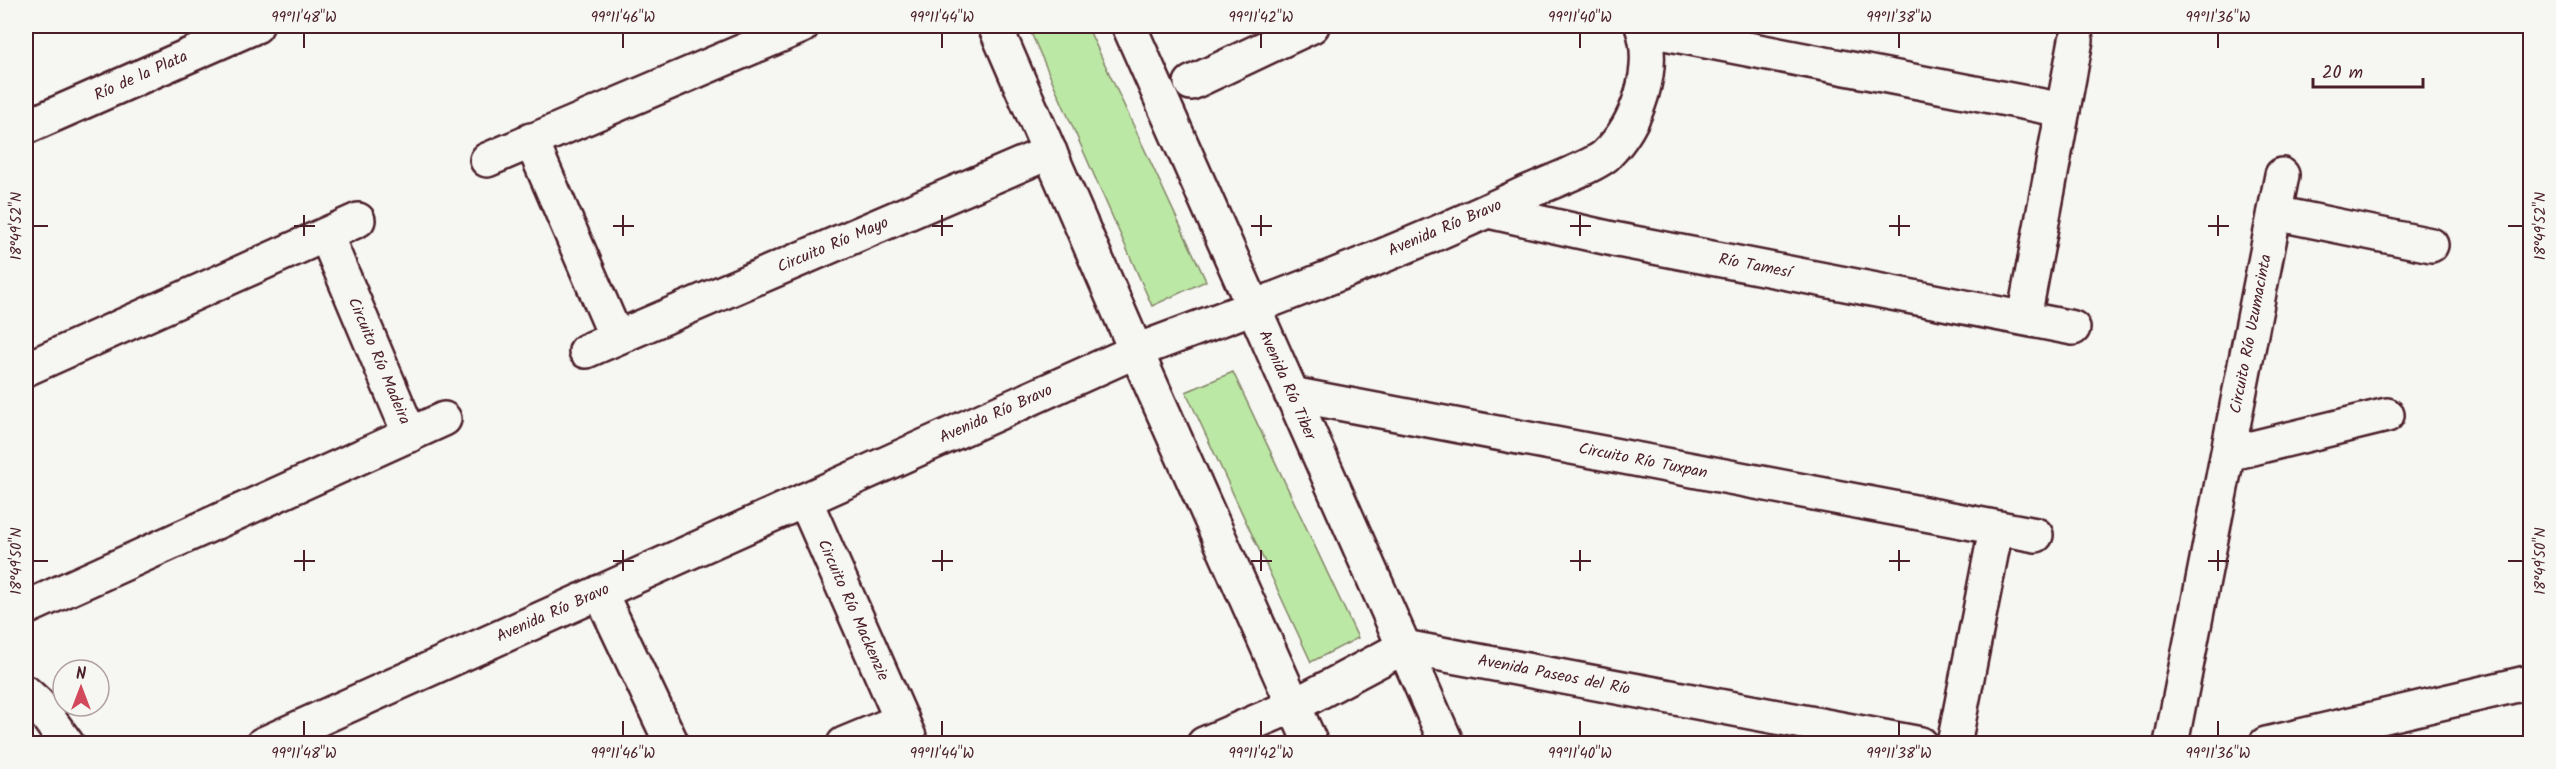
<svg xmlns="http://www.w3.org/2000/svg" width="2556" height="769" viewBox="0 0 2556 769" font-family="Kalam,sans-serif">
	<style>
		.green { fill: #bce8a5; stroke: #838468; stroke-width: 1.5 }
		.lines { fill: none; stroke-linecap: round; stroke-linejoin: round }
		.street-casing { stroke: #4a1f2b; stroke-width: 38 }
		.secondary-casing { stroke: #4a1f2b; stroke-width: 38 }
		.street { stroke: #f6f6f2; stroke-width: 33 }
		.secondary { stroke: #f6f6f2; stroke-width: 33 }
		.ticks { fill: none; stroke: #4a1f2b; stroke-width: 2 }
		.labels { text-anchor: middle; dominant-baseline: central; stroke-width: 6; stroke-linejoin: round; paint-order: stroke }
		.street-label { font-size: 16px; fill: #4a1f2b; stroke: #f6f6f2 }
		.neatline { fill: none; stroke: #4a1f2b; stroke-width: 2 }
		.ticks-label { font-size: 15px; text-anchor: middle; fill: #4a1f2b }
	</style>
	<rect width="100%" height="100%" fill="#f6f6f2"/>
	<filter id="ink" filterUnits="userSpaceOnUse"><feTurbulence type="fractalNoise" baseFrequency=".0167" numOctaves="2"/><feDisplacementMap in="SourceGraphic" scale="12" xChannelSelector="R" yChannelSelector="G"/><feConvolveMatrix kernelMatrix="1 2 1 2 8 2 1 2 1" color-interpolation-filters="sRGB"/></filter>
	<g filter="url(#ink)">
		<!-- green -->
		<g class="green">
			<polygon points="1028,26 1087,26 1206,281 1152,306"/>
			<polygon points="1233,372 1358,638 1311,662 1186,392"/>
		</g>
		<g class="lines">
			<defs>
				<g id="street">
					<polyline points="1644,29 2063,110"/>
					<polyline points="1191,83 1312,26"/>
					<polyline points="26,127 256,26"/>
					<polyline points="531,140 616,337"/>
					<polyline points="487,160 802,26"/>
					<polyline points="1488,211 1613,239 2073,328"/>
					<polyline points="2275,213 2431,245"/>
					<polyline points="326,235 410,435"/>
					<polyline points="2024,318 2076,40"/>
					<polyline points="586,351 1050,152"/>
					<polyline points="26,369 358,220"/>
					<polyline points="1291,394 2036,535"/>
					<polyline points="2228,454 2387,415"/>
					<polyline points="805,500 909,737"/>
					<polyline points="600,592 672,744"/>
					<polyline points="26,608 444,419"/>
					<polyline points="26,693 38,704 67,744"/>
					<polyline points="844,744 902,720"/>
					<polyline points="1204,744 1295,705 1404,647 1921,744"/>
					<polyline points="1954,744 1996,529"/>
					<polyline points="2171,744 2282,175"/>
					<polyline points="2266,744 2530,682"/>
				</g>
				<g id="secondary">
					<polyline points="995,26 1136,351 1311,744"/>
					<polyline points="1129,26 1447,744"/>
					<path d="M263,744L1136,351C1268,302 1401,252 1528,192C1544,185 1596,165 1606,155C1638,124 1657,68 1642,26"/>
				</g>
			</defs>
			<!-- street casing -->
			<use href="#street" class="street-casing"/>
			<!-- secondary casing -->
			<use href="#secondary" class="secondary-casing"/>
			<!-- street -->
			<use href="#street" class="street"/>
			<!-- secondary -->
			<use href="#secondary" class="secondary"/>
		</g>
	</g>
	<!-- ticks -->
	<path class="ticks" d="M304,33V48M623,33V48M942,33V48M1261,33V48M1580,33V48M1899,33V48M2218,33V48M304,215V236M623,215V236M942,215V236M1261,215V236M1580,215V236M1899,215V236M2218,215V236M33,226H48M294,226H315M613,226H634M932,226H953M1251,226H1272M1570,226H1591M1889,226H1910M2208,226H2229M2508,226H2523M304,550V571M623,550V571M942,550V571M1261,550V571M1580,550V571M1899,550V571M2218,550V571M33,561H48M294,561H315M613,561H634M932,561H953M1251,561H1272M1570,561H1591M1889,561H1910M2208,561H2229M2508,561H2523M304,721V736M623,721V736M942,721V736M1261,721V736M1580,721V736M1899,721V736M2218,721V736"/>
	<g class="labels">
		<!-- street labels -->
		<g class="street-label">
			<text transform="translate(141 76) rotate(-24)">Río de la Plata</text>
			<text transform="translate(1445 228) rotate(-23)">Avenida Río Bravo</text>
			<text transform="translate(833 245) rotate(-23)">Circuito Río Mayo</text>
			<text transform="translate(1755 266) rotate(11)">Río Tamesí</text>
			<text transform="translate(2251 334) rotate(-79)">Circuito Río Uzumacinta</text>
			<text transform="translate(379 361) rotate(67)">Circuito Río Madeira</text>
			<text transform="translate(1287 385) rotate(66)">Avenida Río Tiber</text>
			<text transform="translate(996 414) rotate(-24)">Avenida Río Bravo</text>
			<text transform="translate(1643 461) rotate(11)">Circuito Río Tuxpan</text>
			<text transform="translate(853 610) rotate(66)">Circuito Río Mackenzie</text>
			<text transform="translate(553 613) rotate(-24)">Avenida Río Bravo</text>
			<text transform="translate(1554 675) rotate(11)">Avenida Paseos del Río</text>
		</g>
	</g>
	<!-- margin -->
	<rect width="2556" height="769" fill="none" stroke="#f6f6f2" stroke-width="66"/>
	<!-- north arrow -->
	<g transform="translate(81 688)"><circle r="28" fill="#f6f6f2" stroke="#b1a0a2" stroke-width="1.5"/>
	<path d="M0-4.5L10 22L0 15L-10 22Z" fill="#d1495b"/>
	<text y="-9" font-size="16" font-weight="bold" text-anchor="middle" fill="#4a1f2b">N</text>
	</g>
	<!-- scale -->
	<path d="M2313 78v9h110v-9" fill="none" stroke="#4a1f2b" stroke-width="3"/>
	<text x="2322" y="78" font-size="18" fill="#4a1f2b" stroke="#f6f6f2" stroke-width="4.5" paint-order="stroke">20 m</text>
	<rect x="33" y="33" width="2490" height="703" class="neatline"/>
	<g class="ticks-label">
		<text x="304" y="22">99°11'48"W</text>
		<text x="623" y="22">99°11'46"W</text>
		<text x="942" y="22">99°11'44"W</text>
		<text x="1261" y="22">99°11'42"W</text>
		<text x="1580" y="22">99°11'40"W</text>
		<text x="1899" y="22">99°11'38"W</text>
		<text x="2218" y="22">99°11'36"W</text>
		<text transform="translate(16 226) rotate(-90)" y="5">18°49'52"N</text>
		<text transform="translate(2540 226) rotate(-90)" y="5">18°49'52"N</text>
		<text transform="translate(16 561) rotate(-90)" y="5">18°49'50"N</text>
		<text transform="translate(2540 561) rotate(-90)" y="5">18°49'50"N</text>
		<text x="304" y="758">99°11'48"W</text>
		<text x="623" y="758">99°11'46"W</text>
		<text x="942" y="758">99°11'44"W</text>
		<text x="1261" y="758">99°11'42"W</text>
		<text x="1580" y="758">99°11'40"W</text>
		<text x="1899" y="758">99°11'38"W</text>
		<text x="2218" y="758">99°11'36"W</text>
	</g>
</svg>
